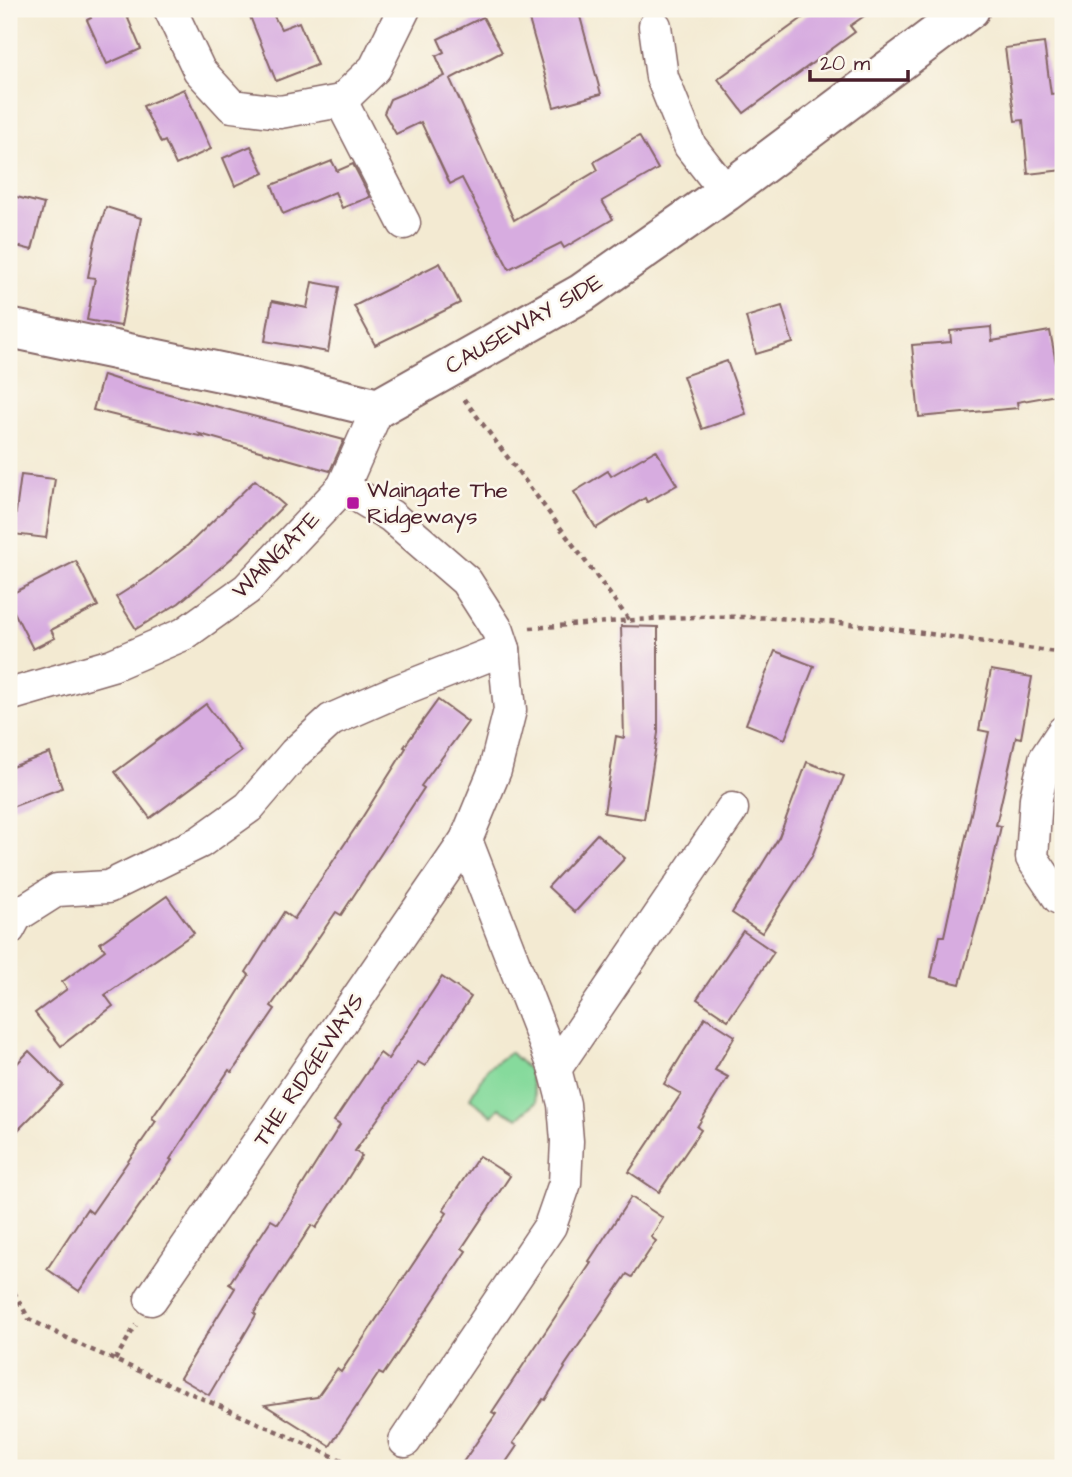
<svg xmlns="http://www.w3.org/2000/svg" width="1072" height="1477" viewBox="0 0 1072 1477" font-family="'Architects Daughter',sans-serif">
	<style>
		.green { fill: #86da9c; stroke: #687c64; stroke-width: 2 }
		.building { fill: #d7ace0 }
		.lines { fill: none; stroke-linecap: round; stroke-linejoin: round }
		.minor-casing { stroke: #856665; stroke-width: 35 }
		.tertiary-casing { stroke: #856665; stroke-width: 42 }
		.path { stroke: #856665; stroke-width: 4.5; stroke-dasharray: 5 5; stroke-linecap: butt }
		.minor { stroke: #fff; stroke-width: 32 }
		.tertiary { stroke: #fff; stroke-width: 38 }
		.poi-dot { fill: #b5179e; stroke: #fbf7ec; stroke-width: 2.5 }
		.labels { text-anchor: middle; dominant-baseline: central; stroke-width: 5; stroke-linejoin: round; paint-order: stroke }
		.street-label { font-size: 23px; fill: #4a1f2b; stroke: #fbf7ec }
		.poi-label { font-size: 23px; fill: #4a1f2b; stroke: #fbf7ec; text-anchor: start }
	</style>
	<rect width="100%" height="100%" fill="#fbf7ec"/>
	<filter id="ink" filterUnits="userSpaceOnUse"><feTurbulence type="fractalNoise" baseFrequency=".0143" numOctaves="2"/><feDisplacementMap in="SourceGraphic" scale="14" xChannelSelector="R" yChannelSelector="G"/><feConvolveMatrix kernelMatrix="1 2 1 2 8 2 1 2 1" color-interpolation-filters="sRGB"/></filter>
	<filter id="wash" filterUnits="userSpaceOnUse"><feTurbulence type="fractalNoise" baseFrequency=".00686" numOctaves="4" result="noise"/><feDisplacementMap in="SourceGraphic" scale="28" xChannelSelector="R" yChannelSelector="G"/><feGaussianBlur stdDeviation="1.57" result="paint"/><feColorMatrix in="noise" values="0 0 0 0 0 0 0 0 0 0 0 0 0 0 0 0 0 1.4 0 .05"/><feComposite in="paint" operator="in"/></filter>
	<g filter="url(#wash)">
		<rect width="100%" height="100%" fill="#f3ead2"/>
		<!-- green -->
		<polygon class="green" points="510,1052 529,1070 536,1102 518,1118 499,1108 492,1116 470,1098 487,1069"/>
		<g id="blocks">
			<!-- building -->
			<g class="building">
				<polygon points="86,9 124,9 141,49 107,64 87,20 91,18"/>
				<polygon points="247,9 270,9 281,29 299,22 317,65 276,81"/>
				<polygon points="526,9 578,9 601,94 554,107"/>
				<polygon points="815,9 874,9 850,26 855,32 744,113 718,79"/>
				<polygon points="483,17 502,52 450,79 514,220 598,170 594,162 639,136 658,169 602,201 613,219 564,248 561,243 509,269 462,178 450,184 421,122 396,134 384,113 390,99 445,76 436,56 444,52 438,39"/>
				<polygon points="1044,43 1051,94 1059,93 1063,126 1063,170 1028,174 1023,120 1015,121 1005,48"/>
				<polygon points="184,89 211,149 176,165 165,141 161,143 143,106"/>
				<polygon points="251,146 264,173 235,186 223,158"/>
				<polygon points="332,161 337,171 353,164 370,197 342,208 335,192 283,214 272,185"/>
				<polygon points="9,195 44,204 32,250 9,244"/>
				<polygon points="106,207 141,218 121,326 87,320 95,278 88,277 95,241"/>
				<polygon points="440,263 460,303 375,345 354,306"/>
				<polygon points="312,282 339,287 328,352 265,341 272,301 307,308"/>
				<polygon points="782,306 793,343 756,354 746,317"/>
				<polygon points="991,327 992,341 1050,331 1062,394 1017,402 1018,408 919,417 912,345 951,342 950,331"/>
				<polygon points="727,361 746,414 702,429 683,376"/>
				<polygon points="103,375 131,384 344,440 330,471 200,434 203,437 93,410"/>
				<polygon points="656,450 677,485 647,502 645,498 596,528 574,492 608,471 611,476"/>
				<polygon points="21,475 55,479 46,538 13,534"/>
				<polygon points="255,480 284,505 233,557 179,603 136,629 116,597 146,578 188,545"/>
				<polygon points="76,561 98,606 51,630 55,638 33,649 9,602 9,595"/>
				<polygon points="621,626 658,627 658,733 644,819 604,813 616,736 624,738"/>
				<polygon points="775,651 814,666 785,739 746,724"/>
				<polygon points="991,670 1032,677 1021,738 1016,737 996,825 1001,826 988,884 960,984 931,977 940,936 944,936 989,732 979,730"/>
				<polygon points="438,700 468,722 421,786 424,788 341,915 336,912 299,966 271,1006 275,1009 232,1072 229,1070 170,1159 172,1160 79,1291 47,1269 87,1209 92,1213 156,1121 152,1118 220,1021 249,975 246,972 284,912 294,919 360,821 406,748 404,747"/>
				<polygon points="206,704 241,751 150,818 115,772"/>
				<polygon points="50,753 62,788 9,808 9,768"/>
				<polygon points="807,762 844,776 812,856 762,933 732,913 779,837"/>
				<polygon points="597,834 625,858 575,912 548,887"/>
				<polygon points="167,896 194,933 105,995 113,1006 61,1046 35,1013 67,989 62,982 105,950 100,943"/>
				<polygon points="743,931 774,952 728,1020 697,999"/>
				<polygon points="442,977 471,997 425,1066 418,1062 355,1151 362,1156 316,1228 312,1225 254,1313 256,1315 209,1395 180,1378 235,1288 229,1284 271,1220 278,1224 340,1125 334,1121 380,1053 388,1059"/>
				<polygon points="705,1017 735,1036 715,1070 728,1077 697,1127 701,1130 659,1192 629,1172 681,1094 664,1084"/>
				<polygon points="29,1051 63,1085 9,1139 9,1072"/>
				<polygon points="479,1156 510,1176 462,1248 466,1251 431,1304 383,1375 379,1373 330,1446 265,1405 317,1397 337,1369 341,1372 447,1213 443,1210"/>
				<polygon points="631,1197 663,1218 651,1237 656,1241 632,1277 627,1274 564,1367 565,1368 545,1400 543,1399 513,1443 517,1446 502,1468 459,1468 496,1414 492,1412 591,1263 589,1261"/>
			</g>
		</g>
	</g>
	<g filter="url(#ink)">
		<use href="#blocks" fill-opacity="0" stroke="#856665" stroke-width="2"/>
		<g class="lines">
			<defs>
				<g id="minor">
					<polyline points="170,9 199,70 232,106 280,112 341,101 375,68 404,9"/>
					<polyline points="655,26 662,77 690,146 726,192"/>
					<polyline points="341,101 404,223"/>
					<polyline points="9,695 112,665 184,634 247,589 343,487 378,408"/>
					<polyline points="1059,898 1032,858 1036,798 1045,759 1063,732"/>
					<polyline points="9,929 16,916 57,890 108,887 200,842 249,807 295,753 331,720 395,692 504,649"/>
					<polyline points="555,1069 732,809"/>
					<polyline points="151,1299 466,840 495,770 510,710 504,649 498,631 466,581 391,516 343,487"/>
					<polyline points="405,1441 550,1226 565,1183 567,1141 564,1104 555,1069 466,840"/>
				</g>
				<polyline id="tertiary" points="9,328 292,387 378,408 582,293 726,192 970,9"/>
			</defs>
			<!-- minor casing -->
			<use href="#minor" class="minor-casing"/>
			<!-- tertiary casing -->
			<use href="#tertiary" class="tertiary-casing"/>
			<!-- path -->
			<g class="path">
				<polyline points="464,399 630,621"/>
				<path d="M530,628C602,623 673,615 744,617C851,619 958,639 1063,653"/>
				<polyline points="9,1283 29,1319 85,1347 360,1468"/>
				<polyline points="115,1360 136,1325"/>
			</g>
			<!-- minor -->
			<use href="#minor" class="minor"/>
			<!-- tertiary -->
			<use href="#tertiary" class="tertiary"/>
		</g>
	</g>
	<!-- markers -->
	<rect class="poi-dot" x="346" y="496" width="14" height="14" rx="3.5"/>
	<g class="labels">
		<!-- street labels -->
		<g class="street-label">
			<text transform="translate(524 324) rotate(-30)">CAUSEWAY SIDE</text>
			<text transform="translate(276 555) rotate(-45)">WAINGATE</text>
			<text transform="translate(309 1070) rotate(-56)">THE RIDGEWAYS</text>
		</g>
		<!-- poi labels -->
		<g class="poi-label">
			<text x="367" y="490">Waingate The<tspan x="367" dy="26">Ridgeways</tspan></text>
		</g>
	</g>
	<!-- margin -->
	<rect width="1072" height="1477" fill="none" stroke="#fbf7ec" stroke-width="35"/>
	<!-- scale -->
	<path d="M810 70v10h98v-10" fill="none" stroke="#4a1f2b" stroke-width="3.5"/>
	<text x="820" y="70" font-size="21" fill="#4a1f2b" stroke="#fbf7ec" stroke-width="5" paint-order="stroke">20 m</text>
</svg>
